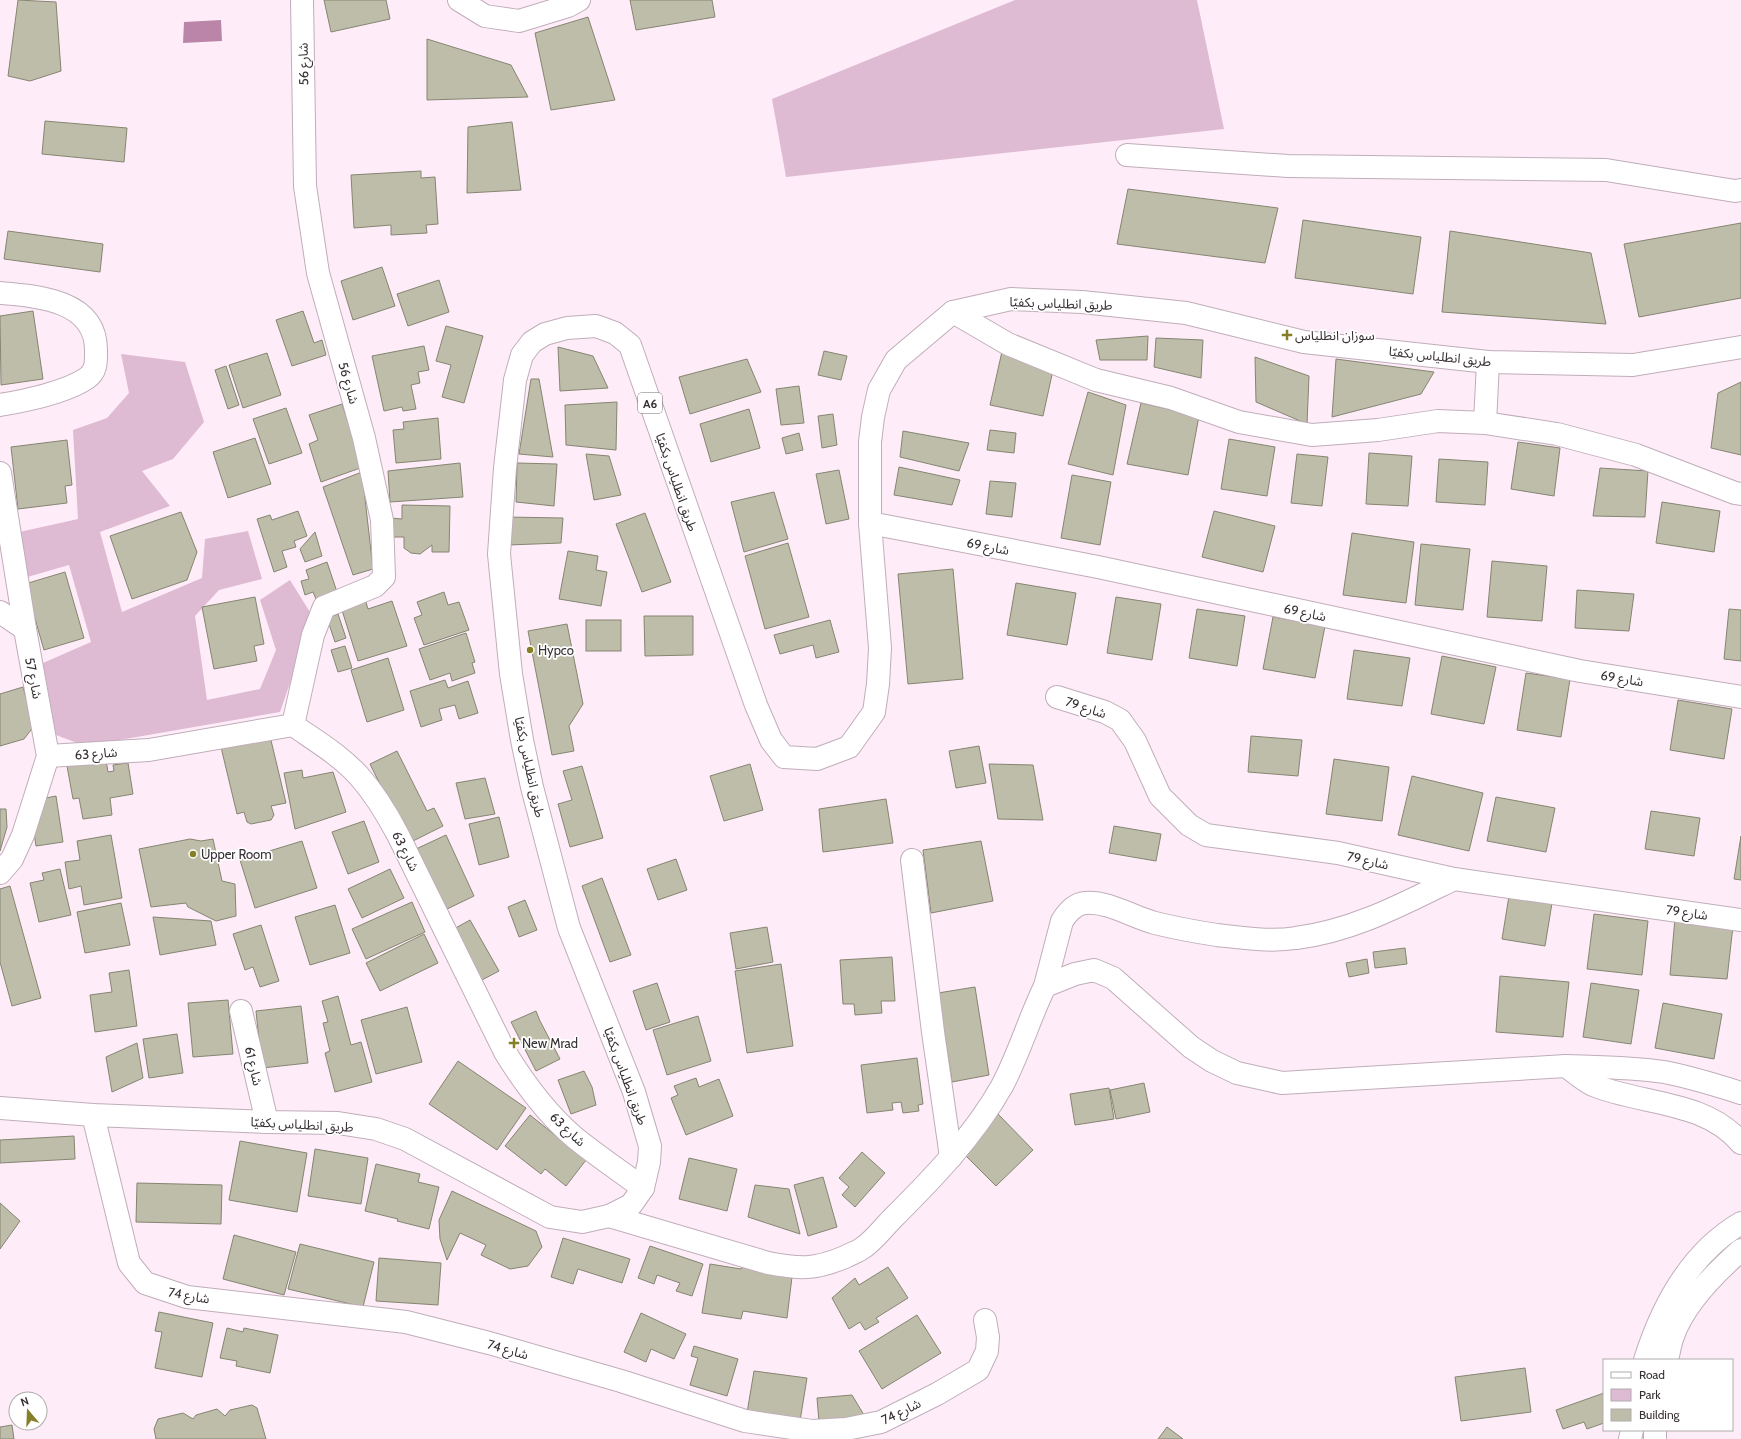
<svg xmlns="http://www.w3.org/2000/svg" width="1741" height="1439" viewBox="0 0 1741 1439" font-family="Cabin,'Noto Sans Arabic',sans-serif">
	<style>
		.green { fill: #dfbad3 }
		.water { fill: #bb85a9 }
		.building { fill: #bdbda9; stroke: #858572 }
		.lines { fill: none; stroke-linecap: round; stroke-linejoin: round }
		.street-casing { stroke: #c0adba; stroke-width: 24 }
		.secondary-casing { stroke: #c0adba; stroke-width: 24 }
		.highway-casing { stroke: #c0adba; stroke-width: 24 }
		.street { stroke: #fff; stroke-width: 22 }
		.secondary { stroke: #fff; stroke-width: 22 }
		.highway { stroke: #fff; stroke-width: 22 }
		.poi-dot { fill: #857f27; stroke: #fff; stroke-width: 1.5 }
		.labels { text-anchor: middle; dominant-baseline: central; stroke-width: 3.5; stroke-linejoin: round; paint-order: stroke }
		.shield { fill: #fff; stroke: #726d71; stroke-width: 1 }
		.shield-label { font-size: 12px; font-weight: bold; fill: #362f34 }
		.street-label { font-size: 13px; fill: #362f34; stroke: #fff }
		.poi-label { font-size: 13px; fill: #362f34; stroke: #fff; text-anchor: start }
	</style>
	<rect width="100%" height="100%" fill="#feedf8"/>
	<!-- green -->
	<g class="green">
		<polygon points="1015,0 1197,0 1224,129 786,177 772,99"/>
		<polygon points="121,354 185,362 204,422 173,459 142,471 170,506 100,532 122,612 202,578 205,539 248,531 262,579 219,590 195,616 207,700 260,689 276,650 260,600 290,580 313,617 280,712 85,746 56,735 43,663 91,642 69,565 17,580 6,535 78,519 73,430 107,418 129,393"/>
	</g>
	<!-- water -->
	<polygon class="water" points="221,20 222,41 183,43 184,22"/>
	<!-- building -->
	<g class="building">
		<polygon points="18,0 56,2 61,71 30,81 8,76"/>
		<polygon points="324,0 386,0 390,19 331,32"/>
		<polygon points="630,0 712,0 715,17 636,30"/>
		<polygon points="588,17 615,100 551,110 535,33"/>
		<polygon points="427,39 511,65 528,97 427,100"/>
		<polygon points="45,121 127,128 124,162 42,154"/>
		<polygon points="512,122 521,190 467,193 468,127"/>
		<polygon points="421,171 421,178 435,177 438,224 426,225 427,233 391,235 391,225 354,228 351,175"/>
		<polygon points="1128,189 1278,208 1265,263 1117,244"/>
		<polygon points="1303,220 1421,237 1413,294 1295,278"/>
		<polygon points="1741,223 1741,298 1639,317 1624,244"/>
		<polygon points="8,231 103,244 100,272 4,259"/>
		<polygon points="1450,231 1591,253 1606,324 1442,312"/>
		<polygon points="382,267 395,306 353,320 341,281"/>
		<polygon points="439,280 449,312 408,326 397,294"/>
		<polygon points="33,311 43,379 1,385 0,316"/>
		<polygon points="303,311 314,343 322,340 326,355 292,366 276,320"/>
		<polygon points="446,326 483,336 464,403 442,397 451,365 436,361"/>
		<polygon points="1148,336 1147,360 1100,360 1096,340"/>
		<polygon points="1156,338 1203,340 1201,378 1154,367"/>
		<polygon points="424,346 429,370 418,372 420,383 411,385 416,409 403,411 402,407 384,411 372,356"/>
		<polygon points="558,347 593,356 608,388 560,391"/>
		<polygon points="1003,347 1053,370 1043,416 990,405"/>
		<polygon points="824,351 847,356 841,380 818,375"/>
		<polygon points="267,353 281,395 243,408 229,365"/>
		<polygon points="1255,357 1309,376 1307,424 1256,402"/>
		<polygon points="747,359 761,392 690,414 679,377"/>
		<polygon points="1336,359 1434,372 1421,394 1332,417"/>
		<polygon points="226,366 239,405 228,409 215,370"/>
		<polygon points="531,379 539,379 553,457 519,454"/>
		<polygon points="1741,382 1741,455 1711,448 1718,393"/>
		<polygon points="799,386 804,423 781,425 776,389"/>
		<polygon points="1088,392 1126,405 1113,475 1068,464"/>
		<polygon points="617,402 616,450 566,445 565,405"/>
		<polygon points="1141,403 1199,416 1188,475 1127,464"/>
		<polygon points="342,404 363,467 321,482 309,444 318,440 309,415"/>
		<polygon points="286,408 302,453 269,464 253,419"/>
		<polygon points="749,409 760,448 711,462 700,424"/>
		<polygon points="833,414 837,445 822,448 818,416"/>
		<polygon points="438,418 441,459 396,463 393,430 404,429 403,422"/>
		<polygon points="990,430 1016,433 1014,453 987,450"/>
		<polygon points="903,431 969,443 959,471 900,457"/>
		<polygon points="799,433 803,450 786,454 782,438"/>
		<polygon points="255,438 271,484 228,498 213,452"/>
		<polygon points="1229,439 1275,447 1267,496 1221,489"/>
		<polygon points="67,440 72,485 65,486 67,503 18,509 11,447"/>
		<polygon points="1518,442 1560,448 1554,496 1511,489"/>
		<polygon points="1369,453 1412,456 1408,506 1366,504"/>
		<polygon points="586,454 609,456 621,495 594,500"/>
		<polygon points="1297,454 1328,457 1322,506 1291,503"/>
		<polygon points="1439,459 1488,462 1485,505 1436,502"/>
		<polygon points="460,463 463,497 390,502 388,471"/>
		<polygon points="517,463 557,464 554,506 516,502"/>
		<polygon points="899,467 960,480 952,505 894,495"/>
		<polygon points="1600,468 1648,471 1645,517 1593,516"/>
		<polygon points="839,470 849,519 826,524 816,474"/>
		<polygon points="362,472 373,569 353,575 323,487"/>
		<polygon points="1072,475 1111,482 1100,545 1061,538"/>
		<polygon points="990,481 1016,483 1012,517 986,514"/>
		<polygon points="774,492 788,539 744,552 731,502"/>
		<polygon points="1662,502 1720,511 1714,552 1656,543"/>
		<polygon points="402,505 450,506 449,552 432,552 432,545 420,554 411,553 404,548 404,537 390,537 390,518 402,519"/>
		<polygon points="298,511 307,536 294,541 296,547 282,551 287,567 274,572 257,519 270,515 272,520"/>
		<polygon points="1214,511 1275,526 1263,572 1202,557"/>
		<polygon points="181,512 197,552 187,580 132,599 110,536"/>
		<polygon points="645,513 671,582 642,592 616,524"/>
		<polygon points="506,517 563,518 561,543 508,545"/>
		<polygon points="315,532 322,556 305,562 300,549"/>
		<polygon points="1352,533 1414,542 1406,603 1343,595"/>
		<polygon points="788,543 809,617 765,629 745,556"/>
		<polygon points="1421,544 1470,549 1463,610 1415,605"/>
		<polygon points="568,551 598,556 596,570 607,572 601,606 559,599"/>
		<polygon points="1492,561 1547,566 1542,621 1487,617"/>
		<polygon points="327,562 337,592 316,599 313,592 305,595 301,581 309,579 306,570"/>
		<polygon points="953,569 963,679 908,684 898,574"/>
		<polygon points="65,572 84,638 44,650 25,584"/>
		<polygon points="1016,583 1076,593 1067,645 1007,635"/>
		<polygon points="1577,590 1634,594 1629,631 1575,628"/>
		<polygon points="444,592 448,605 459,602 469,630 424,645 414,618 422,615 417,602"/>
		<polygon points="255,597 264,644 254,646 257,661 214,669 202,607"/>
		<polygon points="1116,597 1161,604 1152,660 1107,653"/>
		<polygon points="365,599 368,609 392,601 407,646 358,661 341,607"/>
		<polygon points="1197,609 1245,616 1237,666 1189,658"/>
		<polygon points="1729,609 1741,610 1741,661 1724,659"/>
		<polygon points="338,614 346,638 335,642 327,618"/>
		<polygon points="644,616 693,616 693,655 645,656"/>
		<polygon points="1273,617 1325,626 1315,678 1263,669"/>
		<rect x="586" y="620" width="35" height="31"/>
		<polygon points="830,620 839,652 816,658 813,645 780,654 774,635"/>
		<polygon points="567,624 583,704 569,726 574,751 552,755 528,631"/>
		<polygon points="466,633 475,662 472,663 475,673 452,681 450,673 430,680 419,649"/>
		<polygon points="345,646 352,668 338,672 331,650"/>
		<polygon points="1354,650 1410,658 1402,706 1347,699"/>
		<polygon points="1442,656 1496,667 1484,724 1431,714"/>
		<polygon points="388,658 404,710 367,722 351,670"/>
		<polygon points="1526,673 1570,679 1561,737 1517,730"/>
		<polygon points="445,680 448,688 468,681 478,713 459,719 455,705 439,709 442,720 421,727 410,691"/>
		<polygon points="23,687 34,726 24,739 0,746 0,694"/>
		<polygon points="1678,700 1732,709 1724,759 1670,750"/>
		<polygon points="269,732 286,803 271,806 274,815 271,820 251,824 247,822 244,812 237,814 220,743"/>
		<polygon points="1251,736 1302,740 1298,776 1248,772"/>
		<polygon points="979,746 986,783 956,788 949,751"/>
		<polygon points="397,751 427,811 434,808 443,826 409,843 370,764"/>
		<polygon points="1334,759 1389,767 1382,821 1326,814"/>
		<polygon points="106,760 108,772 114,771 113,765 128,763 133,794 110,798 112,815 83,819 79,798 73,799 67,766"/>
		<polygon points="750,764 763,810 724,821 710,776"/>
		<polygon points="989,764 1033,765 1043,820 998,819"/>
		<polygon points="582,766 603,838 570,847 558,804 572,800 563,771"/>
		<polygon points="302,770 303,778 333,772 346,812 295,829 284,773"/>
		<polygon points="1412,776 1483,793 1469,851 1398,835"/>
		<polygon points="485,778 495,814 465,819 456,783"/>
		<polygon points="56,796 63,842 36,846 33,826 41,806 46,798"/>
		<polygon points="1496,797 1555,808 1546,852 1487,841"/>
		<polygon points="886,799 893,843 823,852 819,809"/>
		<polygon points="0,809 6,809 7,827 0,851"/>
		<polygon points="1651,811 1700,818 1694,856 1645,849"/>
		<polygon points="499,817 509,857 479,865 469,824"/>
		<polygon points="364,821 379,862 348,874 332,832"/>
		<polygon points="1114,826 1161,834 1156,861 1109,853"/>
		<polygon points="111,835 122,898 84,905 81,886 69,889 65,862 80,860 77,841"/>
		<polygon points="446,835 474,896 445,910 416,849"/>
		<polygon points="1741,836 1741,880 1734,879"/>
		<polygon points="190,839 201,841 213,839 222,881 235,884 236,916 216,921 188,907 186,903 151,907 139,849"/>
		<polygon points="302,841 317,888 255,908 240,860"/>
		<polygon points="981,841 993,901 931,913 923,850"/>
		<polygon points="676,859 687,890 658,900 647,869"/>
		<polygon points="60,869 71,915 39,922 30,883 44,880 42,873"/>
		<polygon points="390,869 404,898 362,918 348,889"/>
		<polygon points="602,878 631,955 610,962 582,886"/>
		<polygon points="10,886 41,998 12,1006 0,962 0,889"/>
		<polygon points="1509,896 1552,903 1545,946 1502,939"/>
		<polygon points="525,900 537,930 519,937 508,907"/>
		<polygon points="412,902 425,932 366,959 352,929"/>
		<polygon points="121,903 130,945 85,953 77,912"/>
		<polygon points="335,905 350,953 310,965 295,917"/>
		<polygon points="1594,914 1648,921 1642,975 1587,969"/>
		<polygon points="153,917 211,921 216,945 160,955"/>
		<polygon points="1675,918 1733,926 1727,979 1670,975"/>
		<polygon points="470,920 499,971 480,981 452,930"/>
		<polygon points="261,925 279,981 260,987 253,967 245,970 233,934"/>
		<polygon points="767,927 773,962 736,969 730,933"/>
		<polygon points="424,934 438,963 380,991 366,963"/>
		<polygon points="1405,948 1407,964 1375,968 1373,952"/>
		<polygon points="892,957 895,1001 881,1001 882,1013 855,1015 854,1004 843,1004 840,960"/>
		<polygon points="1367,959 1369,973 1349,977 1346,963"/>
		<polygon points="781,964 793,1046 747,1053 735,971"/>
		<polygon points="129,970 137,1026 95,1032 90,995 112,992 109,973"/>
		<polygon points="1500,976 1569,982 1563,1037 1496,1032"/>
		<polygon points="657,983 670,1022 646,1030 633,991"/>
		<polygon points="1591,983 1639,990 1631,1044 1583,1037"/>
		<polygon points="975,987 989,1075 952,1082 938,993"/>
		<polygon points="338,996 351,1045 361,1042 372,1082 335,1092 325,1053 330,1051 323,1023 328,1022 322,1001"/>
		<polygon points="228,1000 233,1054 193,1057 188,1003"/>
		<polygon points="1663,1003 1722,1014 1714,1059 1655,1048"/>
		<polygon points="301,1006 308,1063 262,1068 256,1011"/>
		<polygon points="407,1007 422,1062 376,1074 361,1020"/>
		<polygon points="536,1011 540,1021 560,1059 536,1071 511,1022"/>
		<polygon points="698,1016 711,1061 667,1075 653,1030"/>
		<polygon points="177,1034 183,1073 149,1078 143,1039"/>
		<polygon points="137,1043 143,1078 112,1092 106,1057"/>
		<polygon points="917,1058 923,1104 918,1105 919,1111 903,1113 901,1102 892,1103 893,1110 867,1113 861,1065"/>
		<polygon points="458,1061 526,1108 497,1150 429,1104"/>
		<polygon points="584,1071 592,1087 596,1105 571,1114 558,1080"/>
		<polygon points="696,1078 699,1087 719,1079 733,1116 686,1135 671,1098 678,1095 674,1086"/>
		<polygon points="1144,1083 1150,1112 1116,1119 1110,1090"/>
		<polygon points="1109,1088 1114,1119 1075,1125 1070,1094"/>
		<polygon points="997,1113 1033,1150 996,1186 960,1150"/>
		<polygon points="530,1115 586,1160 566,1186 545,1169 541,1174 505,1146"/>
		<polygon points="74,1136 75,1159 0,1163 0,1140"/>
		<polygon points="240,1141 307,1153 297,1212 229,1200"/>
		<polygon points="315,1149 368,1158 361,1204 308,1196"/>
		<polygon points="862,1152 885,1173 855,1207 842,1195 849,1187 839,1178"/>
		<polygon points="689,1158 737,1169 727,1211 679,1199"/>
		<polygon points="376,1164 420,1174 418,1182 439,1187 429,1229 397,1221 398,1219 365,1211"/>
		<polygon points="823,1177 837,1227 808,1236 794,1185"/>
		<polygon points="137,1183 222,1185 221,1224 136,1222"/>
		<polygon points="755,1185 789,1189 800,1234 748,1217"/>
		<polygon points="452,1191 536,1231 542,1247 528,1266 510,1269 481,1255 486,1245 460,1233 447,1260 440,1239 439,1220"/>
		<polygon points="0,1203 20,1221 0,1249"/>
		<polygon points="234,1235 296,1252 284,1295 223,1279"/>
		<polygon points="563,1238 630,1259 622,1283 578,1269 573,1284 551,1277"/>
		<polygon points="300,1244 374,1262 363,1307 288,1289"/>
		<polygon points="650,1246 703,1264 692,1296 676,1291 680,1283 657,1275 654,1284 638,1278"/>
		<polygon points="379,1258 441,1263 438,1305 376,1301"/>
		<polygon points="710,1264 741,1269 743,1266 792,1277 787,1318 743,1311 741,1319 702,1313"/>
		<polygon points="888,1267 908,1298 876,1318 879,1322 865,1330 860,1322 849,1329 832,1298 855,1278 859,1285"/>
		<polygon points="159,1312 213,1323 202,1377 155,1368 162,1332 155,1331"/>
		<polygon points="641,1313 686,1334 674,1359 651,1349 646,1362 624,1352"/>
		<polygon points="917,1315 941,1353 882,1389 859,1351"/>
		<polygon points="227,1328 243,1332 244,1328 278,1335 270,1373 236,1366 237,1361 220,1358"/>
		<polygon points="694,1346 738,1359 727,1396 690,1385 698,1358 691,1356"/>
		<polygon points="1525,1368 1531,1412 1461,1421 1455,1377"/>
		<polygon points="754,1371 807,1378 800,1421 747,1413"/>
		<polygon points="1604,1393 1604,1423 1587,1429 1584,1422 1563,1429 1556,1410"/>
		<polygon points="852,1395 867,1420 819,1422 817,1398"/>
		<polygon points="252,1405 257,1408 266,1439 156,1439 154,1429 158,1419 183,1413 193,1419 196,1415 217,1409 225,1416 230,1410"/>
		<polygon points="12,1425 14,1439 0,1439 0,1427"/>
		<polygon points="1167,1427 1183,1439 1158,1439"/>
	</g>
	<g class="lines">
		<defs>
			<g id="street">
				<polyline points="459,0 485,16 519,21 568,6 579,0"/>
				<polyline points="1127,155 1288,166 1606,170 1735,191 1741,190"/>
				<path d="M0,293C37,296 96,300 96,350C96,361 97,371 87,378C67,392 24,401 0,405"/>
				<polyline points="953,312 1008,344 1096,380 1171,398 1239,422 1312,435 1378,430 1438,421 1485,423 1488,362"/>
				<polyline points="1485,423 1557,434 1636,455 1735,493 1741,494"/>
				<polyline points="0,473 25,629 48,756 23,835 12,859 0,873"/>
				<polyline points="0,612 25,629"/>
				<polyline points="1057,697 1105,712 1120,720 1135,741 1160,796 1189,825 1206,835 1338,853 1454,879 1741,920"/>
				<polyline points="293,725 313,635 324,607 375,586 384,577 382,520 364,438 318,273 305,186 302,0"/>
				<path d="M48,756L149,750L293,725C316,741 340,755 359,776C375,794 387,814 398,835L505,1052C524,1083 546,1113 574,1137C596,1155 620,1171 643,1188"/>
				<polyline points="912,860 933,1032 951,1157"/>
				<path d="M1045,986L1062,921C1067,913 1075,904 1085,903C1109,901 1132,917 1155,923C1175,928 1197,932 1217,935C1243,938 1270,942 1296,938C1353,931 1403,904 1454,879"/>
				<polyline points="241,1011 267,1122"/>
				<polyline points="93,1115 129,1263 145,1283 187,1297 406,1322 489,1343 621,1381 745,1421 812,1431 846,1429 881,1422 937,1394 978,1370 987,1351 988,1337 985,1320"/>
			</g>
			<g id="secondary">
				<polyline points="870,523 1098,567 1580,671 1741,697"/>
				<path d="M1566,1066C1574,1072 1584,1081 1593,1085C1642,1105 1705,1100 1741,1143"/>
				<path d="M609,1216L768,1263C800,1269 814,1270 845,1257C850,1254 857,1252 861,1249C873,1242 882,1229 892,1219C932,1179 974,1136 1002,1086C1019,1054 1029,1019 1045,986L1075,974L1094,970L1113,978L1191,1047L1212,1061L1237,1073L1282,1083L1566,1066C1598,1067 1632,1067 1664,1072C1690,1077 1716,1085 1741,1093"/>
				<path d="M1645,1360C1662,1306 1690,1253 1741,1223"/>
				<path d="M1667,1360C1669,1352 1670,1344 1673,1336C1684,1304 1716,1272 1741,1250"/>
				<polyline points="1630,1439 1632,1430"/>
				<polyline points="1655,1439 1655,1430"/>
			</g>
			<polyline id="highway" points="0,1108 93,1115 267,1122 338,1123 376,1129 405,1139 550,1217 582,1222 609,1216 631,1205 643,1188 649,1162 650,1146 634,1092 569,928 532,787 522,740 511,674 499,554 505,468 515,380 522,355 532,342 545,334 567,328 596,326 615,333 630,345 756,705 771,740 784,757 817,759 849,747 874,712 878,684 880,648 870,523 870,442 873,417 879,390 896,360 953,312 1011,299 1082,302 1186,313 1304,342 1488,362 1633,365 1741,347"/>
		</defs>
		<!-- street casing -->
		<use href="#street" class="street-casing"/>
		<!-- secondary casing -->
		<use href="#secondary" class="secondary-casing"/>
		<!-- highway casing -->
		<use href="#highway" class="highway-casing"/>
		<!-- street -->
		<use href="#street" class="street"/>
		<!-- secondary -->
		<use href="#secondary" class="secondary"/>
		<!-- highway -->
		<use href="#highway" class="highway"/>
	</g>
	<!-- markers -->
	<g class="poi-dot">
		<path d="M1285 329h4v4h4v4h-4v4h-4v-4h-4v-4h4z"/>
		<circle cx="530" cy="650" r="4"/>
		<circle cx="193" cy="854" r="4"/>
		<path d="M512 1037h4v4h4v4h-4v4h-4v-4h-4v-4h4z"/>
	</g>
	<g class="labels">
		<!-- shield labels -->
		<rect class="shield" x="638" y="393" width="24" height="20" rx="3"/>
		<g class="shield-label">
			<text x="650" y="403">A6</text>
		</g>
		<!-- street labels -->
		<g class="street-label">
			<text transform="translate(303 64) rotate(-91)">شارع 56</text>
			<text transform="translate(1061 303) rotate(2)">طريق انطلياس بكفيّا</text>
			<text transform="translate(1440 356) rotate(6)">طريق انطلياس بكفيّا</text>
			<text transform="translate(349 383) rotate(74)">شارع 56</text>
			<text transform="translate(677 482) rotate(71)">طريق انطلياس بكفيّا</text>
			<text transform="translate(988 546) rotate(11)">شارع 69</text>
			<text transform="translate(1305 612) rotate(12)">شارع 69</text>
			<text transform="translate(34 678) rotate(79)">شارع 57</text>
			<text transform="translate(1622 678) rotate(9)">شارع 69</text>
			<text transform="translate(1086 707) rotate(18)">شارع 79</text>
			<text transform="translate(96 753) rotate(-4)">شارع 63</text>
			<text transform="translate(530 767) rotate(78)">طريق انطلياس بكفيّا</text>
			<text transform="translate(406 851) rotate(63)">شارع 63</text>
			<text transform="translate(1368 860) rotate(13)">شارع 79</text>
			<text transform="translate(1687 912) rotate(8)">شارع 79</text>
			<text transform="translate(254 1066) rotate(77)">شارع 61</text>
			<text transform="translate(626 1076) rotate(70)">طريق انطلياس بكفيّا</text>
			<text transform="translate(302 1124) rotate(3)">طريق انطلياس بكفيّا</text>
			<text transform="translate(568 1129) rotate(43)">شارع 63</text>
			<text transform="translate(189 1295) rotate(10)">شارع 74</text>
			<text transform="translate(508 1349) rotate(16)">شارع 74</text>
			<text transform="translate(901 1411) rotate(-26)">شارع 74</text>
		</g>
		<!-- poi labels -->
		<g class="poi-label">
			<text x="1295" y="335">سوزان انطلياس</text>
			<text x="538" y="650">Hypco</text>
			<text x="201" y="854">Upper Room</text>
			<text x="522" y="1043">New Mrad</text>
		</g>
	</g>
	<!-- legend -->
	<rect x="1603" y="1359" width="130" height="72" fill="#ffffff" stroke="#afacae"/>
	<rect x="1611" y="1372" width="20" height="6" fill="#ffffff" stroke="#afacae"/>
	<text x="1639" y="1379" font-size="12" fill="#362f34">Road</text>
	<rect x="1611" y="1389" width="20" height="12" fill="#dfbad3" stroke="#afacae"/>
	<text x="1639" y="1399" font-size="12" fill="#362f34">Park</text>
	<rect x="1611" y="1409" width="20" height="12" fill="#bdbda9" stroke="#afacae"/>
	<text x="1639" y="1419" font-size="12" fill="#362f34">Building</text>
	<!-- north arrow -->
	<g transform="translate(28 1411) rotate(341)"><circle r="19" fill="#ffffff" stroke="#afacae"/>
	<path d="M0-3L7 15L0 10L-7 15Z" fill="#857f27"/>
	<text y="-6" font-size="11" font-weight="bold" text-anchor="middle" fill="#362f34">N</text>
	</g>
</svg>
